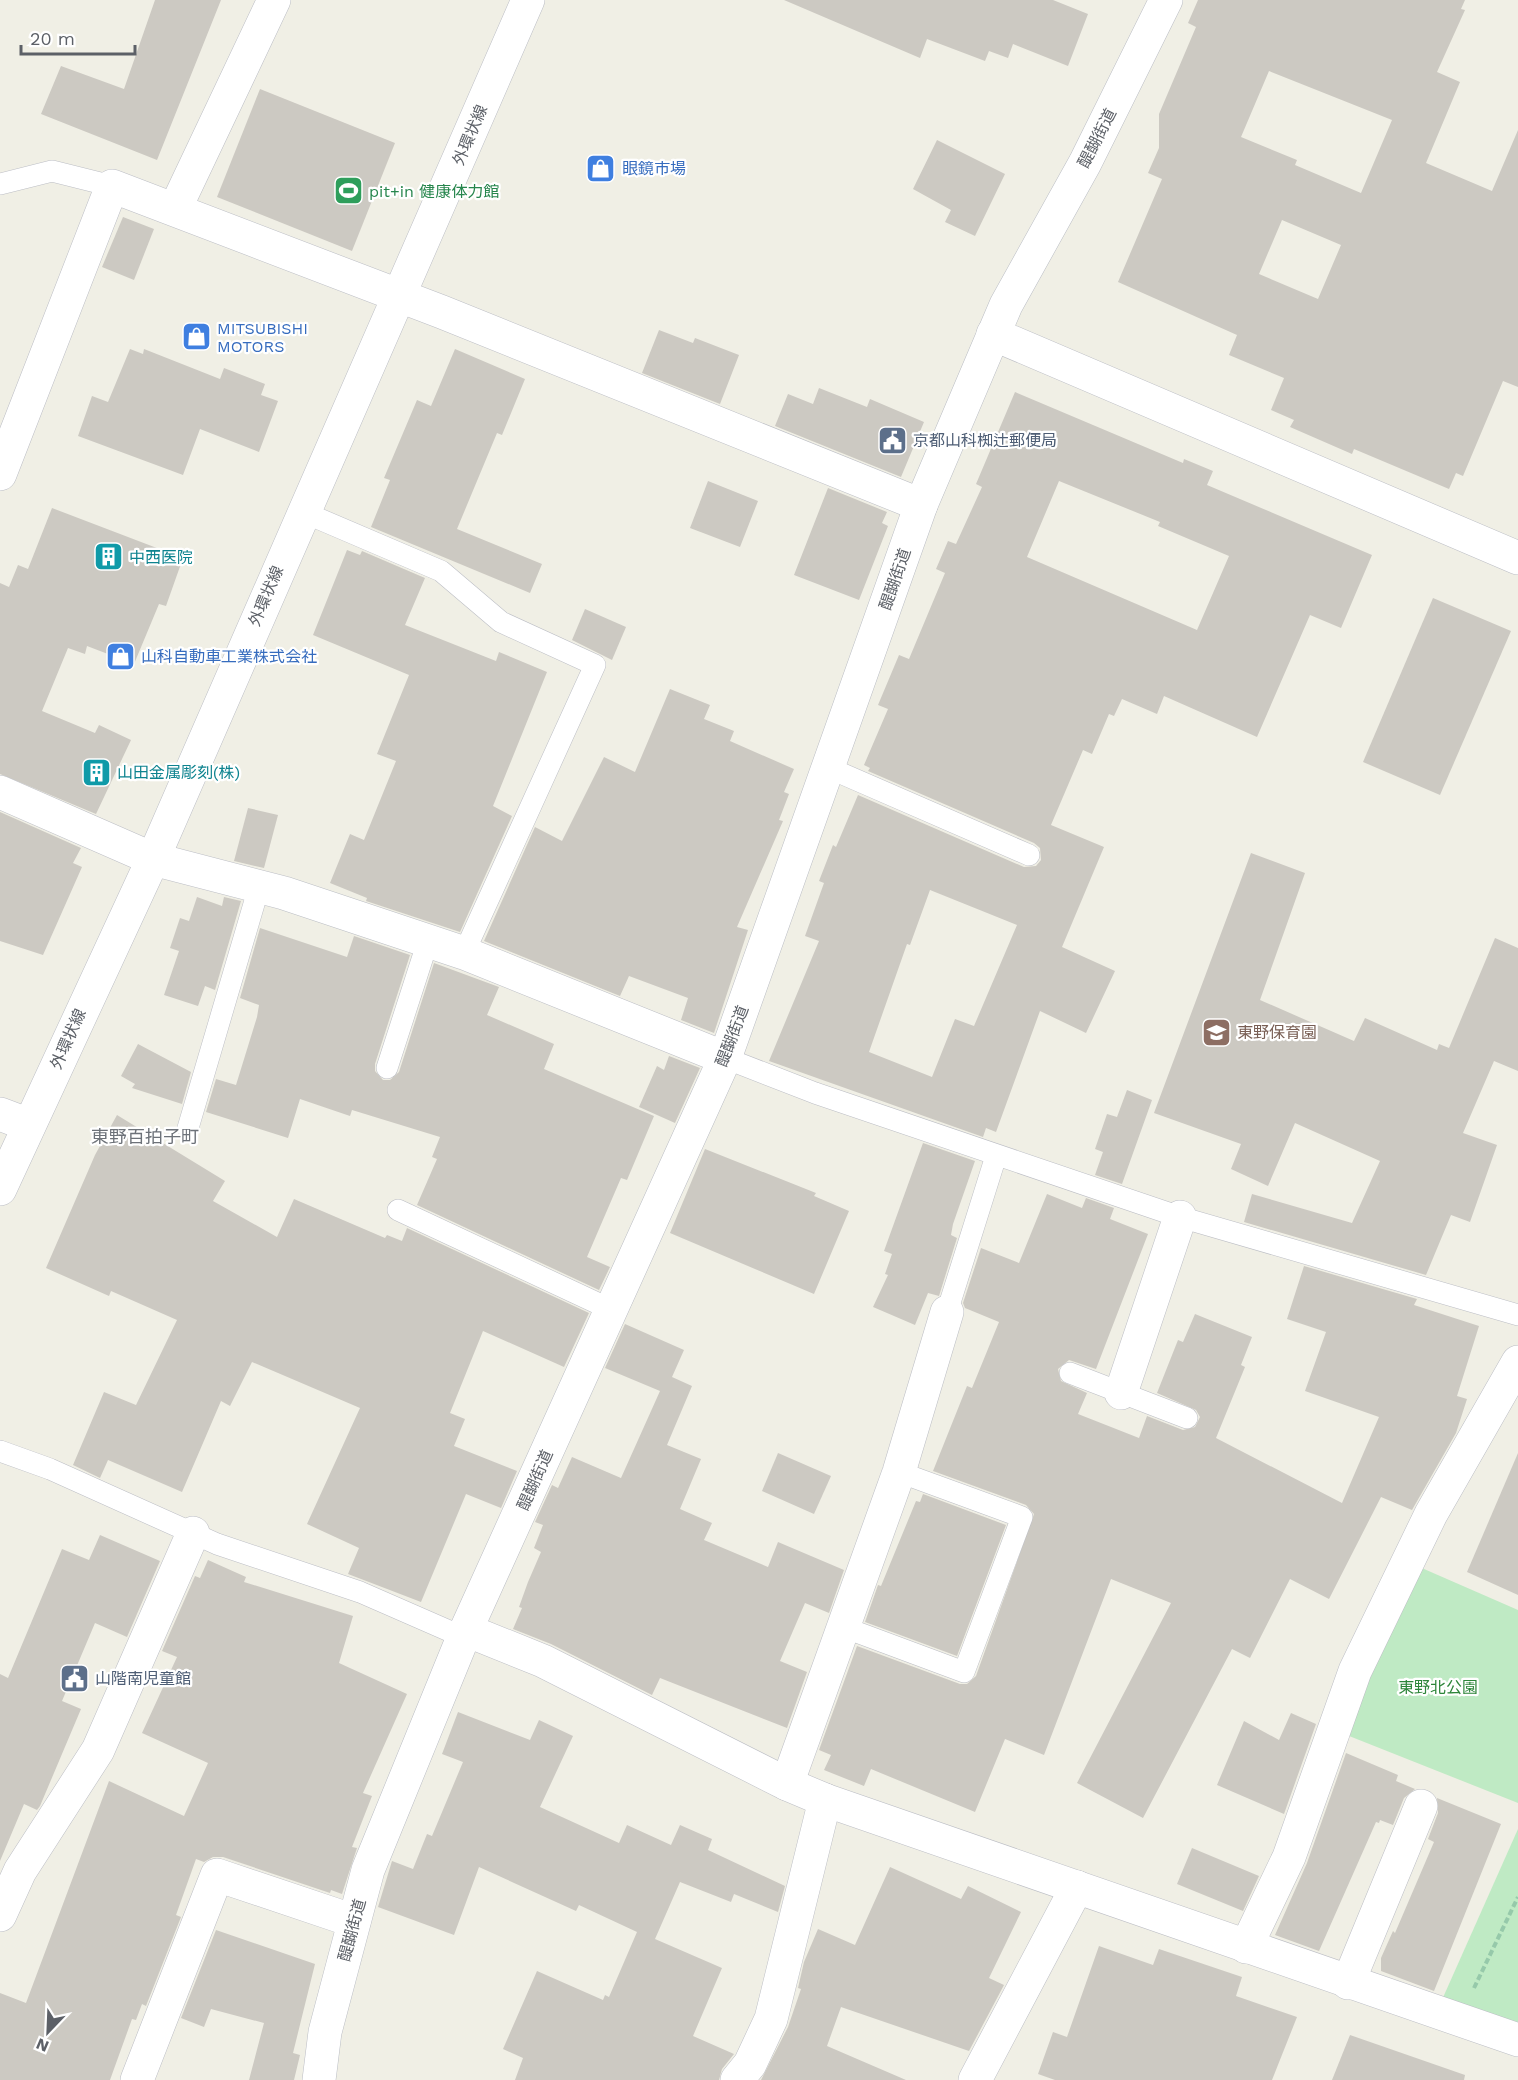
<svg xmlns="http://www.w3.org/2000/svg" width="1518" height="2080" viewBox="0 0 1518 2080" font-family="'Work Sans','Noto Sans JP',sans-serif">
	<style>
		.green { fill: #bfeac4 }
		.building { fill: #ccc9c2; fill-rule: evenodd }
		.lines { fill: none; stroke-linecap: round; stroke-linejoin: round }
		.service-casing { stroke: #bcbec5; stroke-width: 22 }
		.minor-casing { stroke: #bcbec5; stroke-width: 34 }
		.tertiary-casing { stroke: #bcbec5; stroke-width: 34 }
		.secondary-casing { stroke: #babdc4; stroke-width: 34 }
		.path { stroke: #96c9aa; stroke-width: 4; stroke-dasharray: 6 3; stroke-linecap: butt }
		.service { stroke: #fff; stroke-width: 21 }
		.minor { stroke: #fff; stroke-width: 33 }
		.tertiary { stroke: #fff; stroke-width: 33 }
		.secondary { stroke: #fff; stroke-width: 33 }
		.labels { text-anchor: middle; dominant-baseline: central; stroke-width: 4.5; stroke-linejoin: round; paint-order: stroke }
		.street-label { font-size: 16px; fill: #5c6067; stroke: #fff }
		.shop-label { font-size: 16px; fill: #366cbe; stroke: #fff; text-anchor: start }
		.leisure-label { font-size: 16px; fill: #27864d; stroke: #fff; text-anchor: start }
		.service-label { font-size: 16px; fill: #4e5e75; stroke: #fff; text-anchor: start }
		.culture-label { font-size: 16px; fill: #0d838f; stroke: #fff; text-anchor: start }
		.education-label { font-size: 16px; fill: #785e54; stroke: #fff; text-anchor: start }
		.park-label { font-size: 16px; fill: #2d853a; stroke: #fff }
		.neighbourhood-label { font-size: 18px; fill: #6d7279; stroke: #fff }
	</style>
	<rect width="100%" height="100%" fill="#f0efe5"/>
	<!-- green -->
	<g class="green">
		<polygon points="1408,1562 1518,1610 1518,1803 1334,1730"/>
		<polygon points="1518,1829 1518,2040 1437,2011"/>
	</g>
	<!-- building -->
	<g class="building">
		<polygon points="155,0 221,0 157,160 41,114 61,66 124,89"/>
		<polygon points="784,0 1053,0 1088,14 1068,66 1013,44 1008,58 989,51 985,61 927,39 920,58"/>
		<path d="M1198,0H1465L1461,9L1465,10L1437,72L1460,82L1426,163L1492,191L1518,130V387L1503,381L1463,476L1456,473L1449,489L1354,449L1352,454L1290,427L1294,420L1271,410L1284,378L1229,355L1237,335L1118,282L1162,179L1148,173L1159,148V114L1196,27L1188,23ZM1269,71L1392,120L1361,193L1295,165L1297,160L1241,137ZM1282,220L1341,245L1318,299L1259,274Z"/>
		<polygon points="260,89 395,143 352,251 217,197"/>
		<polygon points="937,140 1005,174 975,236 945,222 951,210 913,189"/>
		<polygon points="123,217 154,229 134,280 102,267"/>
		<polygon points="659,330 693,343 695,338 739,355 720,404 642,373"/>
		<polygon points="130,349 143,354 144,349 220,379 224,368 265,384 261,395 278,401 259,452 200,429 183,475 78,436 92,396 108,402"/>
		<polygon points="455,349 525,379 502,435 497,433 457,529 542,564 530,593 371,527 390,480 384,478 417,400 431,406"/>
		<polygon points="819,388 867,407 870,399 924,422 901,477 775,426 788,394 813,404"/>
		<path d="M1015,392L1183,463L1184,459L1213,471L1207,485L1372,555L1341,628L1310,615L1257,737L1164,696L1157,714L1122,699L1114,716L1109,714L1092,754L1083,750L1051,825L1104,847L1062,947L1115,971L1086,1033L1040,1011L996,1132L986,1128L983,1137L769,1061L819,941L805,936L824,883L819,881L833,845L836,847L858,795L1024,867L1036,866L1041,860L1040,848L1034,843L868,771L870,768L864,765L888,709L878,705L899,655L909,659L945,573L936,569L948,541L956,544L982,487L976,484ZM1059,481L1160,522L1158,526L1229,556L1197,630L1027,557ZM930,890L1017,925L974,1026L955,1019L932,1077L869,1052L907,944L910,945Z"/>
		<polygon points="708,481 758,501 740,547 690,528"/>
		<polygon points="828,488 887,512 882,523 888,526 859,600 794,575"/>
		<polygon points="52,508 183,558 166,606 159,604 134,664 87,646 85,654 68,648 42,711 95,733 99,725 131,740 96,814 0,774 0,583 9,587 18,565 28,569"/>
		<polygon points="347,550 360,555 362,551 425,578 405,625 496,661 499,652 547,672 493,806 512,816 460,932 366,901 367,898 330,883 350,834 364,840 396,761 377,754 409,675 313,635"/>
		<polygon points="1433,598 1511,631 1440,795 1363,762"/>
		<polygon points="585,609 626,627 612,660 572,640"/>
		<polygon points="670,689 710,705 704,719 734,731 730,741 794,769 784,792 789,794 779,820 783,821 737,927 748,930 714,1033 681,1020 688,998 629,976 620,996 484,941 535,827 562,841 604,757 635,772"/>
		<polygon points="248,808 278,815 264,868 234,861"/>
		<polygon points="0,812 81,848 73,863 82,867 43,955 0,941"/>
		<polygon points="1251,853 1305,873 1260,1000 1354,1041 1365,1018 1437,1050 1439,1044 1449,1048 1495,938 1518,948 1518,1071 1494,1061 1463,1133 1497,1145 1470,1222 1451,1215 1426,1275 1244,1222 1252,1194 1352,1223 1380,1161 1295,1123 1268,1186 1231,1169 1241,1144 1154,1113"/>
		<polygon points="197,897 222,906 224,897 241,901 215,990 205,986 198,1006 164,995 179,951 170,948 180,918 189,921"/>
		<polygon points="260,928 347,957 354,936 410,955 375,1064 375,1071 383,1080 390,1080 399,1072 434,963 499,987 487,1015 554,1044 544,1069 654,1116 627,1180 621,1178 587,1257 610,1267 599,1290 417,1205 437,1159 432,1157 440,1137 352,1110 350,1116 300,1099 288,1138 206,1112 216,1079 236,1085 257,1017 259,1005 240,998"/>
		<polygon points="138,1044 191,1072 182,1104 132,1088 135,1084 121,1076"/>
		<polygon points="669,1056 700,1068 675,1123 639,1107 657,1066 664,1070"/>
		<polygon points="1127,1090 1152,1100 1122,1184 1095,1175 1103,1152 1095,1149 1107,1114 1117,1117"/>
		<polygon points="117,1115 225,1181 213,1201 277,1237 294,1199 385,1238 387,1235 402,1241 407,1228 589,1313 564,1367 483,1331 450,1413 465,1419 454,1446 517,1471 501,1508 466,1494 421,1602 348,1574 359,1548 307,1524 360,1408 252,1362 230,1406 221,1401 182,1492 108,1460 100,1478 73,1465 104,1392 136,1405 177,1320 111,1291 109,1296 46,1268 95,1155"/>
		<polygon points="923,1143 975,1161 953,1224 951,1235 957,1238 939,1296 928,1293 915,1325 873,1307 888,1275 885,1274 892,1254 884,1251"/>
		<polygon points="705,1149 816,1193 814,1196 849,1211 814,1294 670,1233"/>
		<polygon points="1047,1194 1082,1208 1086,1198 1114,1208 1110,1219 1148,1234 1096,1369 1069,1360 1058,1369 1061,1381 1087,1393 1078,1414 1139,1438 1147,1416 1183,1430 1195,1427 1200,1417 1196,1410 1157,1393 1178,1340 1183,1342 1195,1314 1252,1337 1241,1365 1245,1367 1216,1438 1342,1503 1379,1417 1305,1391 1326,1332 1287,1319 1304,1266 1417,1299 1414,1305 1479,1326 1457,1396 1467,1399 1456,1433 1412,1510 1381,1497 1329,1599 1290,1579 1250,1658 1232,1649 1143,1818 1077,1783 1171,1603 1111,1579 1044,1755 1005,1739 975,1812 871,1769 864,1786 824,1770 831,1755 819,1750 857,1646 960,1684 967,1684 976,1676 1034,1514 1026,1505 933,1471 967,1386 972,1388 999,1322 965,1308 963,1303 981,1248 1019,1263"/>
		<polygon points="625,1324 684,1350 672,1377 692,1386 667,1445 701,1459 680,1509 712,1523 704,1540 768,1567 778,1542 844,1570 829,1613 805,1603 780,1661 807,1672 787,1728 660,1678 652,1695 551,1644 513,1629 522,1608 519,1607 528,1582 541,1552 534,1548 543,1525 535,1522 552,1485 558,1488 572,1457 621,1478 660,1391 605,1368"/>
		<polygon points="778,1453 831,1476 814,1514 762,1491"/>
		<polygon points="1518,1453 1518,1595 1467,1572"/>
		<polygon points="923,1494 1006,1525 957,1656 865,1622 878,1585 881,1586 916,1501 920,1502"/>
		<polygon points="100,1535 160,1561 127,1637 95,1623 62,1701 81,1709 40,1806 37,1810 24,1804 0,1861 0,1674 8,1678 62,1549 89,1560"/>
		<polygon points="208,1560 246,1577 244,1582 353,1616 339,1663 407,1694 363,1793 372,1796 352,1847 357,1848 342,1894 331,1890 330,1893 223,1857 213,1857 204,1862 196,1859 176,1915 181,1917 146,2006 142,2004 136,2020 132,2019 110,2080 0,2080 0,1993 26,2003 109,1781 184,1816 208,1763 142,1733 177,1657 162,1651 195,1576 200,1578"/>
		<polygon points="458,1712 530,1740 539,1720 573,1736 540,1807 619,1843 627,1825 671,1845 680,1825 712,1839 708,1850 785,1886 778,1912 734,1894 731,1902 680,1882 655,1939 722,1968 693,2036 734,2054 722,2069 719,2080 515,2080 523,2058 503,2049 537,1971 603,2000 605,1995 609,1997 637,1932 579,1905 576,1911 479,1867 454,1935 378,1907 392,1861 413,1869 427,1834 432,1836 463,1762 442,1754"/>
		<polygon points="1291,1713 1316,1724 1284,1814 1217,1785 1244,1721 1279,1740"/>
		<polygon points="1346,1753 1398,1775 1396,1781 1415,1789 1404,1798 1393,1825 1380,1820 1379,1823 1376,1822 1319,1951 1275,1935 1307,1863"/>
		<polygon points="1437,1798 1501,1824 1434,1991 1381,1971 1381,1958 1393,1931 1395,1933 1434,1842 1428,1839 1438,1813"/>
		<polygon points="1192,1848 1259,1876 1243,1911 1177,1884"/>
		<polygon points="890,1867 961,1899 968,1886 1021,1912 989,1978 1004,1985 969,2051 841,2007 827,2046 906,2080 761,2080 788,2027 801,1989 798,1988 804,1962 818,1929 855,1945"/>
		<polygon points="216,1930 315,1964 293,2053 300,2055 294,2080 249,2080 264,2023 211,2009 204,2027 181,2018"/>
		<polygon points="1099,1946 1153,1965 1159,1949 1242,1977 1236,1996 1297,2017 1272,2080 1055,2080 1038,2074 1053,2032 1067,2037"/>
		<polygon points="1350,2035 1465,2075 1464,2080 1332,2080"/>
	</g>
	<g class="lines">
		<defs>
			<g id="service">
				<polyline points="0,184 52,171 112,186"/>
				<polyline points="303,512 441,571 501,622 595,665 464,953"/>
				<polyline points="829,768 1029,855"/>
				<polyline points="725,1058 815,1093 1180,1217 1518,1315"/>
				<polyline points="387,1068 428,941"/>
				<polyline points="188,1128 259,887"/>
				<polyline points="398,1210 612,1310"/>
				<polyline points="947,1312 996,1156"/>
				<polyline points="1070,1373 1187,1418"/>
				<polyline points="0,1451 50,1469 217,1544 360,1592 463,1637"/>
				<polyline points="843,1627 964,1672 1022,1517 899,1472"/>
			</g>
			<g id="minor">
				<polyline points="175,209 274,0"/>
				<polyline points="993,334 1518,558"/>
				<polyline points="0,474 112,186 442,312 921,505"/>
				<polyline points="0,792 153,859 284,893 464,953 725,1058"/>
				<polyline points="0,1114 29,1125"/>
				<polyline points="1121,1393 1180,1217"/>
				<polyline points="466,1630 543,1661 787,1784 825,1800 1518,2040"/>
				<polyline points="787,1784 899,1472 947,1312"/>
				<polyline points="0,1915 20,1871 98,1750 193,1533"/>
				<polyline points="1246,1947 1289,1857 1355,1671 1431,1514 1518,1362"/>
				<polyline points="1348,1983 1421,1806"/>
				<polyline points="137,2080 217,1875 354,1921"/>
				<polyline points="737,2080 750,2064 771,2019 825,1800"/>
				<polyline points="975,2080 1077,1887"/>
			</g>
			<polyline id="tertiary" points="0,1189 153,859 528,0"/>
			<polyline id="secondary" points="319,2080 325,2032 368,1870 466,1630 725,1058 921,505 1006,305 1085,163 1166,0"/>
		</defs>
		<!-- service casing -->
		<use href="#service" class="service-casing"/>
		<!-- minor casing -->
		<use href="#minor" class="minor-casing"/>
		<!-- tertiary casing -->
		<use href="#tertiary" class="tertiary-casing"/>
		<!-- secondary casing -->
		<use href="#secondary" class="secondary-casing"/>
		<!-- path -->
		<polyline class="path" points="1474,1988 1518,1897"/>
		<!-- service -->
		<use href="#service" class="service"/>
		<!-- minor -->
		<use href="#minor" class="minor"/>
		<!-- tertiary -->
		<use href="#tertiary" class="tertiary"/>
		<!-- secondary -->
		<use href="#secondary" class="secondary"/>
	</g>
	<!-- icons -->
	<defs>
		<symbol id="shop-square" viewBox="-11 -11 22 22"><rect x="-9" y="-9" width="18" height="18" rx="4" fill="#3f7fe0" stroke="#fff"/><path d="M-5-2.5h2.3a2.7 3.5 0 0 1 5.4 0H5L5.5 6h-11ZM-1.5-2.5h3a1.5 2.3 0 0 0-3 0Z" fill="#fff"/></symbol>
		<symbol id="stadium-square" viewBox="-11 -11 22 22"><rect x="-9" y="-9" width="18" height="18" rx="4" fill="#2e9e5b" stroke="#fff"/><path d="M0-5a6.5 5 0 1 0 0 10a6.5 5 0 1 0 0-10ZM-3.5-1.8h7v3.6h-7Z" fill="#fff"/></symbol>
		<symbol id="civic-square" viewBox="-11 -11 22 22"><rect x="-9" y="-9" width="18" height="18" rx="4" fill="#5c6f8a" stroke="#fff"/><path d="M-.6-6.5H3V-4.5H.6V-3L4-1V1h2V6H-6V1h2V-1L-.6-3ZM-1.2 2.5V6h2.4V2.5Z" fill="#fff"/></symbol>
		<symbol id="building-square" viewBox="-11 -11 22 22"><rect x="-9" y="-9" width="18" height="18" rx="4" fill="#0f9aa8" stroke="#fff"/><path d="M-4-6H4V6H1V3H-1V6H-4ZM-2.5-4.3h1.7v1.8h-1.7ZM.8-4.3h1.7v1.8H.8ZM-2.5-1h1.7V.8h-1.7ZM.8-1h1.7V.8H.8Z" fill="#fff"/></symbol>
		<symbol id="school-square" viewBox="-11 -11 22 22"><rect x="-9" y="-9" width="18" height="18" rx="4" fill="#8d6e63" stroke="#fff"/><path d="M0-5L7-2L0 1L-7-2ZM-4 1L0 2.5L4 1V4Q0 6-4 4Z" fill="#fff"/></symbol>
	</defs>
	<g fill-rule="evenodd">
		<use href="#shop-square" x="584" y="152" width="33" height="33"/>
		<use href="#stadium-square" x="332" y="174" width="33" height="33"/>
		<use href="#shop-square" x="180" y="320" width="33" height="33"/>
		<use href="#civic-square" x="876" y="424" width="33" height="33"/>
		<use href="#building-square" x="92" y="540" width="33" height="33"/>
		<use href="#shop-square" x="104" y="640" width="33" height="33"/>
		<use href="#building-square" x="80" y="756" width="33" height="33"/>
		<use href="#school-square" x="1200" y="1016" width="33" height="33"/>
		<use href="#civic-square" x="58" y="1662" width="33" height="33"/>
	</g>
	<g class="labels">
		<!-- street labels -->
		<g class="street-label">
			<text transform="translate(470 135) rotate(-67)">外環状線</text>
			<text transform="translate(1097 138) rotate(-63)">醍醐街道</text>
			<text transform="translate(895 579) rotate(-71)">醍醐街道</text>
			<text transform="translate(266 596) rotate(-67)">外環状線</text>
			<text transform="translate(732 1036) rotate(-69)">醍醐街道</text>
			<text transform="translate(68 1039) rotate(-66)">外環状線</text>
			<text transform="translate(535 1480) rotate(-66)">醍醐街道</text>
			<text transform="translate(352 1930) rotate(-75)">醍醐街道</text>
		</g>
		<!-- shop labels -->
		<g class="shop-label">
			<text x="622" y="168">眼鏡市場</text>
			<text x="217" y="328">MITSUBISHI<tspan x="217" dy="18">MOTORS</tspan></text>
			<text x="141" y="656">山科自動車工業株式会社</text>
		</g>
		<!-- leisure labels -->
		<g class="leisure-label">
			<text x="369" y="191">pit+in 健康体力館</text>
		</g>
		<!-- service labels -->
		<g class="service-label">
			<text x="913" y="440">京都山科椥辻郵便局</text>
			<text x="95" y="1678">山階南児童館</text>
		</g>
		<!-- culture labels -->
		<g class="culture-label">
			<text x="129" y="557">中西医院</text>
			<text x="117" y="772">山田金属彫刻(株)</text>
		</g>
		<!-- education labels -->
		<g class="education-label">
			<text x="1237" y="1032">東野保育園</text>
		</g>
		<!-- park labels -->
		<g class="park-label">
			<text x="1438" y="1687">東野北公園</text>
		</g>
		<!-- neighbourhood labels -->
		<g class="neighbourhood-label">
			<text x="145" y="1136">東野百拍子町</text>
		</g>
	</g>
	<!-- north arrow -->
	<g transform="translate(48 2032) rotate(203)" stroke="#ffffff" stroke-width="4.5" paint-order="stroke">
	<path d="M0-4.5L10 22L0 15L-10 22Z" fill="#5c6067"/>
	<text y="-9" font-size="16" font-weight="bold" text-anchor="middle" fill="#5c6067">N</text>
	</g>
	<!-- scale -->
	<path d="M21 45v9h114v-9" fill="none" stroke="#5c6067" stroke-width="3"/>
	<text x="30" y="45" font-size="18" fill="#5c6067" stroke="#ffffff" stroke-width="4.5" paint-order="stroke">20 m</text>
</svg>
